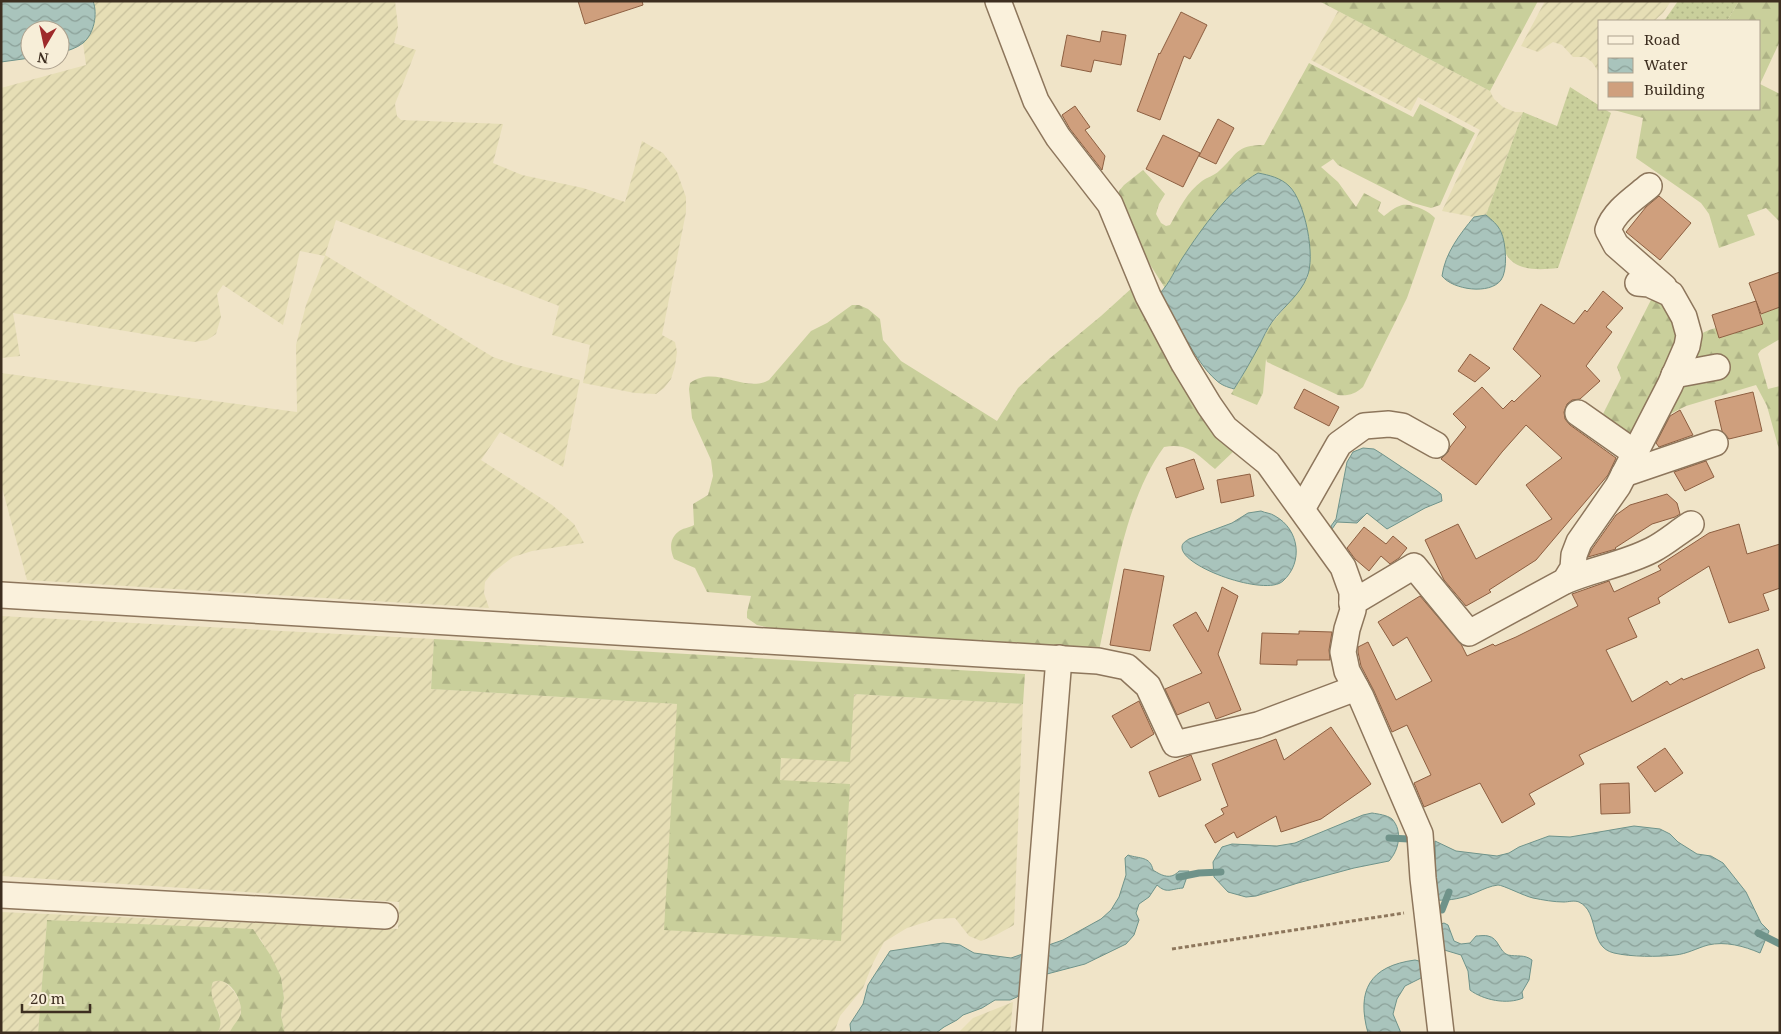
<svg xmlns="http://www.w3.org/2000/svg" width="1781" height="1034" viewBox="0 0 1781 1034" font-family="'Noto Serif',serif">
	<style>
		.farmland { fill: url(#farmland-furrows) }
		.forest { fill: url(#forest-firs) }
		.garden { fill: url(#garden-dots) }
		.water { fill: url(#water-waves); stroke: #6f938a }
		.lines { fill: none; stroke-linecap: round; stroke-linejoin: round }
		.stream { stroke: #6f938a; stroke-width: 7 }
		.building { fill: #cf9f7d; stroke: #8d5f41 }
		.street-casing { stroke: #8d765c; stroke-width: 28 }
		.path { stroke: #8d765c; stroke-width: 3; stroke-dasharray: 4 2.5; stroke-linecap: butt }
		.street { stroke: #faf1dc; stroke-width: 25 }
	</style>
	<defs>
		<pattern id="farmland-furrows" width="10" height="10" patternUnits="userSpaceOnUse" patternTransform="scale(1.25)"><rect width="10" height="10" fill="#e6deb5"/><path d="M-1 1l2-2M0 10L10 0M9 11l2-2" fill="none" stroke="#c6bf9b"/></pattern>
		<pattern id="forest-firs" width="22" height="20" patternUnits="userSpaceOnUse" patternTransform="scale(1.25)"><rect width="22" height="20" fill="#c9cf9b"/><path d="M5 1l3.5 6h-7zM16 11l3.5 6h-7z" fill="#aeb285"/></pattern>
		<pattern id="garden-dots" width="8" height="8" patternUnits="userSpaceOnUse" patternTransform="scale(1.25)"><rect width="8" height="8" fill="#c9cf9b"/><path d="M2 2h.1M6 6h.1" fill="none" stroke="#aeb285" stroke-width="1.8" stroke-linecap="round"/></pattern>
		<pattern id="water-waves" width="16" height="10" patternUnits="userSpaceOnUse" patternTransform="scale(1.25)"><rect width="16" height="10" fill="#a9c4bc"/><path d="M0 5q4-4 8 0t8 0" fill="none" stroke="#8ba098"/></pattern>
	</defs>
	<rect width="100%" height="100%" fill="#f0e4c8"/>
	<!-- farmland -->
	<g class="farmland">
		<polygon points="93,1 395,1 398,27 394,43 416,50 395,104 397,116 401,120 503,124 493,163 522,175 583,188 625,202 642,141 663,153 677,172 686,197 686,212 662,335 675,342 677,352 675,366 671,379 664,388 656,394 635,393 583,383 590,345 552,335 559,306 336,220 325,255 493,357 517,365 580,380 563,467 500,432 481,460 552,505 574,524 584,543 532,551 513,557 492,573 485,582 484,593 489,608 27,580 1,484 1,373 297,412 296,345 306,305 325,256 300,251 283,325 223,285 217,294 221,317 216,334 207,340 194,342 13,313 20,356 1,358 1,88 86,65 83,43 92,28 96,14"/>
		<polygon points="1545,1 1671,1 1663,13 1654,21 1600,21 1600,74 1592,62 1585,57 1573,57 1562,45 1553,42 1538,52 1521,46"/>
		<polygon points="1338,11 1490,91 1494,99 1503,107 1515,112 1523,112 1486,215 1474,217 1442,211 1480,130 1418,97 1411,111 1311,60"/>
		<polygon points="1,616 434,639 431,689 678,704 665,930 780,780 781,758 854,694 1023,704 1014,925 996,935 981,941 969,936 955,918 935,919 907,928 884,942 873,963 863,988 840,1016 834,1033 285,1033 281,1015 284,998 281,977 260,938 47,920 38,1033 1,1033 1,912 398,929 399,902 1,876"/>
		<polygon points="217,980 223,981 229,986 235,993 240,1002 241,1011 239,1018 230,1033 217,1033 219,1030 220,1015 211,998 210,989 213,982"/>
		<polygon points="1013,1002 1010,1033 958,1033 973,1018"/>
	</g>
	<!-- forest -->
	<g class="forest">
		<polygon points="1319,1 1538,1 1490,91"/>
		<polygon points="1739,1 1780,1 1780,41 1760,84 1780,94 1780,222 1766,208 1747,215 1755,235 1719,248 1709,214 1701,203 1636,158 1643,118 1614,110 1613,109 1760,109 1760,21 1727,21"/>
		<path d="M1309,63L1413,117L1420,104L1475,133L1455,171L1440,205L1431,208L1413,203L1338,165L1333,159L1321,167L1338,182L1356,207L1364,193L1381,202L1378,211L1384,216C1389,212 1395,207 1402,205C1412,203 1429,211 1435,218L1407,298L1363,387C1355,394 1349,396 1338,395L1267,362L1266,359L1263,393L1257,405L1231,394L1243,375L1271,324L1298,292L1308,277L1309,263L1307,227L1258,173L1238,187L1184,256L1165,288L1133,238L1117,200L1119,191L1124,185L1143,170L1165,194L1159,204L1156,214L1161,223L1166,226L1170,225C1179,209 1187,192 1202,181C1207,177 1214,176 1219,171C1237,155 1235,145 1264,145Z"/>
		<path d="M1133,287L1235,450L1215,469C1198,455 1188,442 1164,447C1125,499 1113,588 1099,651L771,628L757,625L747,618V612L751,596L707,592L695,568L674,559C670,550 669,539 678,532C682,528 689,528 694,525L693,504L708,495L713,476L711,460L692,418L689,389L690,383C716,364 745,394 769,380L811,331L827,323L852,305H859L868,309L880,319L883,340L901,361L997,421L1018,388L1049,359L1101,316Z"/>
		<polygon points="1653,296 1665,303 1679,335 1632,439 1600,420 1621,378 1617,367"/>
		<path d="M1780,307V339L1761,350L1758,354L1768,389L1780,386V453L1767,406L1756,385L1686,406L1658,420L1696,365L1691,350C1698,336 1700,332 1716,328L1719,338L1763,324L1761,314Z"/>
		<polygon points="434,639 1025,674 1023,704 854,694 850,762 781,758 780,780 850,784 841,941 664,930 677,704 431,689"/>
		<path d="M47,920L253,929L271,956L281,977L284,998L281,1015L285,1033H230C232,1025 240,1020 241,1012C242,998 228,975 213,982C205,1001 229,1016 217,1033H38Z"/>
	</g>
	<!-- garden -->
	<g class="garden">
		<polygon points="1678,1 1739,1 1727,21 1664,21"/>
		<path d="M1570,87L1600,106V109H1604L1611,113L1558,268C1540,270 1514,272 1505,252C1503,248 1504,244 1503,240C1502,229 1494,222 1486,215L1523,112L1557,126Z"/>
	</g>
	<!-- water -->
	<g class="water">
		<path d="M1,1H93C98,14 94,34 83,43C77,48 67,51 60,53V30H30V58L1,62Z"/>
		<path d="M1258,173C1269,175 1281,178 1289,186C1305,201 1316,257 1307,277C1300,295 1283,307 1272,322C1267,329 1263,338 1259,346C1251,361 1243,375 1234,389C1227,387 1221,385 1216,380C1196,363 1174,317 1160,293C1170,283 1175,269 1183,257C1201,230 1229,189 1258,173Z"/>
		<path d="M1486,215C1492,220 1498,225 1501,232C1506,242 1508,271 1501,280C1490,295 1453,290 1442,276C1445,253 1460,234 1474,217Z"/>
		<polygon points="1363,448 1374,449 1382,454 1436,490 1441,494 1442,501 1425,508 1387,529 1367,513 1357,523 1337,522 1332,529 1331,526 1336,519 1347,462 1353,452"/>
		<path d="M1261,511C1265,513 1271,513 1275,516C1299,529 1304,562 1283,581C1266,597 1181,567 1182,547C1182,543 1186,541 1189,539L1232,523L1248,513Z"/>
		<path d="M1372,813C1378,814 1387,815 1392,819C1403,831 1399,850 1389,861L1354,868L1298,883L1256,896L1246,897L1228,892L1214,877L1213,862L1222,847L1232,844L1277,846L1295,843L1363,815Z"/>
		<path d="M1634,826L1660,829L1670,834L1678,842L1697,854L1711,856L1723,863L1746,892L1761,923L1769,931L1760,953C1744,946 1725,941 1708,945C1697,948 1687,954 1675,955C1658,957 1631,957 1614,953C1588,947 1600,912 1579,902C1574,900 1568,902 1564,902C1554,902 1543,900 1533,898C1524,896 1503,885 1498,885C1490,886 1484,889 1477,892C1464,898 1450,901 1436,900L1435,841L1456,851L1497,856L1509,853L1519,847L1549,836L1570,837Z"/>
		<path d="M1128,855C1140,859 1150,856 1153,870C1162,876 1171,880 1179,871H1189L1183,888C1170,889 1167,894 1157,885L1149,897L1139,904L1136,913L1139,920L1134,935L1126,944L1085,964L1047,974L1022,991L1017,997L1010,1000H995L982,1008L963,1015L957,1020L944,1027L936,1033H851L850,1024L863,1004L868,985L890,951L943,943L960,945L974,953L1011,958L1063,940L1101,919L1111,910L1119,897L1126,875L1125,858Z"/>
		<path d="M1444,923L1448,925L1454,941L1461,944L1470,943L1476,936C1479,936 1485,935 1488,936C1499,938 1499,952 1508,955C1517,957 1524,954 1532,960L1529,980L1522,992L1523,998C1507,1005 1483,1000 1470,990L1468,971L1461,955L1441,949L1439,928L1441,924Z"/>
		<path d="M1415,960L1423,962L1425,976L1405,986L1397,999L1393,1014L1401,1033H1368C1356,990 1370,966 1415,960Z"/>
	</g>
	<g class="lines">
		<!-- stream -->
		<g class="stream">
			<polyline points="1389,838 1409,839"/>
			<polyline points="1179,877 1199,873 1221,872"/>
			<polyline points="1442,910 1449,892"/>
			<polyline points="1758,933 1780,944"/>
		</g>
	</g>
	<!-- building -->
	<g class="building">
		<polygon points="578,1 642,1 643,5 585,24"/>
		<polygon points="1181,12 1207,25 1190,59 1184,56 1160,120 1137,111 1159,53 1160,54"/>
		<polygon points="1102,31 1126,35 1121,65 1094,60 1091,72 1061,66 1067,35 1100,42"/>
		<polygon points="1075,106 1090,127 1085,130 1105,156 1102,170 1070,129 1062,115"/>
		<polygon points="1218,119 1234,128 1216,164 1199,156"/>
		<polygon points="1163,135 1200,153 1183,187 1146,169"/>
		<polygon points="1659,196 1691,223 1660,260 1626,232 1646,207"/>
		<polygon points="1780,272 1780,307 1761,314 1749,283"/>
		<polygon points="1603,291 1623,308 1606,327 1612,332 1586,366 1600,381 1580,399 1572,400 1567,404 1564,412 1565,419 1570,425 1616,458 1608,475 1536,560 1489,590 1491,592 1466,606 1444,580 1425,540 1458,524 1476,559 1552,519 1526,485 1562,458 1526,425 1502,452 1476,485 1441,459 1448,452 1450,447 1466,427 1453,414 1482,387 1503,409 1512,400 1514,402 1541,376 1513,349 1541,304 1574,324 1585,310 1587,312"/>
		<polygon points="1756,301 1763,324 1719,338 1712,315"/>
		<polygon points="1470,354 1490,368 1475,382 1458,371"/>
		<polygon points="1304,389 1339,407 1329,426 1294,408"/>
		<polygon points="1753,392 1762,431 1729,439 1722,431 1715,401"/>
		<polygon points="1680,410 1693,435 1659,447 1656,443 1670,416"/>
		<polygon points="1194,459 1204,489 1176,498 1166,468"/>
		<polygon points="1706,461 1714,477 1685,491 1674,472"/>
		<polygon points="1250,474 1254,496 1221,503 1217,480"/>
		<polygon points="1667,494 1677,503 1680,514 1675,517 1652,524 1615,548 1616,549 1588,557 1592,549 1616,515 1630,505"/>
		<polygon points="1739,524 1747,554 1780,544 1780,588 1763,594 1769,610 1729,623 1709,566 1658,598 1660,603 1628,618 1637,637 1606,650 1632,702 1667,681 1670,685 1682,678 1683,680 1758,649 1765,668 1752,673 1579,755 1584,764 1529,794 1535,804 1502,823 1480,783 1424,807 1414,783 1431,775 1407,725 1392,732 1374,691 1361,666 1358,652 1358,647 1368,642 1396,700 1432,681 1407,637 1393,646 1378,622 1420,596 1461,644 1467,656 1493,644 1495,646 1516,637 1578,606 1572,594 1609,581 1614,592 1661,570 1658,566 1709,533"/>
		<polygon points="1364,527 1386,544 1393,536 1407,548 1399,558 1390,564 1381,556 1369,571 1355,559 1347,548"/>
		<polygon points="1124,569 1164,576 1150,651 1110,645"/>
		<polygon points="1222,587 1238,596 1218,654 1241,710 1216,719 1209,702 1177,715 1165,689 1202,673 1173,625 1196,612 1208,632"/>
		<polygon points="1299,631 1332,632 1329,650 1330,660 1297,660 1297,665 1260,664 1262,633 1299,634"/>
		<polygon points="1139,701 1154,734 1131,748 1112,716"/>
		<polygon points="1331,727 1371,784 1321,819 1281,832 1276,816 1237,838 1234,832 1215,843 1205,825 1224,814 1221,809 1228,806 1212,764 1276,739 1284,760"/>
		<polygon points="1665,748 1683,773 1655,792 1637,767"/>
		<polygon points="1191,755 1201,780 1159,797 1149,772"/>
		<polygon points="1629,783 1630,813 1601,814 1600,784"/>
	</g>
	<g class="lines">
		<defs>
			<g id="street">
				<polyline points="998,1 1036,101 1058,137 1110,204 1148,296 1183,362 1209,405 1225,428 1268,463 1343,567 1352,592 1352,603 1353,610 1347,629 1343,652 1347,671 1361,697 1420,834 1423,878 1441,1033"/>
				<path d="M1649,186C1635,198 1614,211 1608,230L1616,245L1664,287"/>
				<polyline points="1674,375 1717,367"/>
				<polyline points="1578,413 1635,453"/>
				<polyline points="1624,474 1715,443"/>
				<polyline points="1302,509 1339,444 1364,426 1389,424 1402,426 1436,445"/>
				<path d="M1565,581C1593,569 1625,564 1652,550C1666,543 1678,532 1691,524"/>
				<polyline points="1,595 1098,661 1127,667 1148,686 1175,744 1258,725 1356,688"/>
				<polyline points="1352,603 1414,566 1469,633 1565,581 1573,568 1574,555 1579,542 1618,486 1670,385 1687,346 1689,335 1684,317 1671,294 1649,284 1638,283"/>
				<polyline points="1,895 385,916"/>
				<polyline points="1029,1033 1059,658"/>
			</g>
		</defs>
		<!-- street casing -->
		<use href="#street" class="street-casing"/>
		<!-- path -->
		<polyline class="path" points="1172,949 1404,913"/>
		<!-- street -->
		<use href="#street" class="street"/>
	</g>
	<!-- border -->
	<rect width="1781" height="1034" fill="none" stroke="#3d2e20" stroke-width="5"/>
	<!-- legend -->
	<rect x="1598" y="20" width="162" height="90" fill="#f7eed8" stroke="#ada18e"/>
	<rect x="1608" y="36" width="25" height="8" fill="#faf1dc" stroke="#ada18e"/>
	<text x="1644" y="45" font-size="15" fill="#3d2e20">Road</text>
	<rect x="1608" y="58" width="25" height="15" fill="url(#water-waves)" stroke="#ada18e"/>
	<text x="1644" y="70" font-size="15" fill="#3d2e20">Water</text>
	<rect x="1608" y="82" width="25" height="15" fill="#cf9f7d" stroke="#ada18e"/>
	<text x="1644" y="95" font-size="15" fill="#3d2e20">Building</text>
	<!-- north arrow -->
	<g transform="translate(45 45) rotate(189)"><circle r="24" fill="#f7eed8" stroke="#ada18e"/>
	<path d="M0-4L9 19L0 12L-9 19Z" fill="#9e2a2b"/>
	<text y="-8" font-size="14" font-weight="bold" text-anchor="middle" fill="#3d2e20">N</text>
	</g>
	<!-- scale -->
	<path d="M22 1004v8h68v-8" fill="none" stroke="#3d2e20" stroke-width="2.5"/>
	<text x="30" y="1004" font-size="15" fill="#3d2e20" stroke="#f7eed8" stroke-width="4" paint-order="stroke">20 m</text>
</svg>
